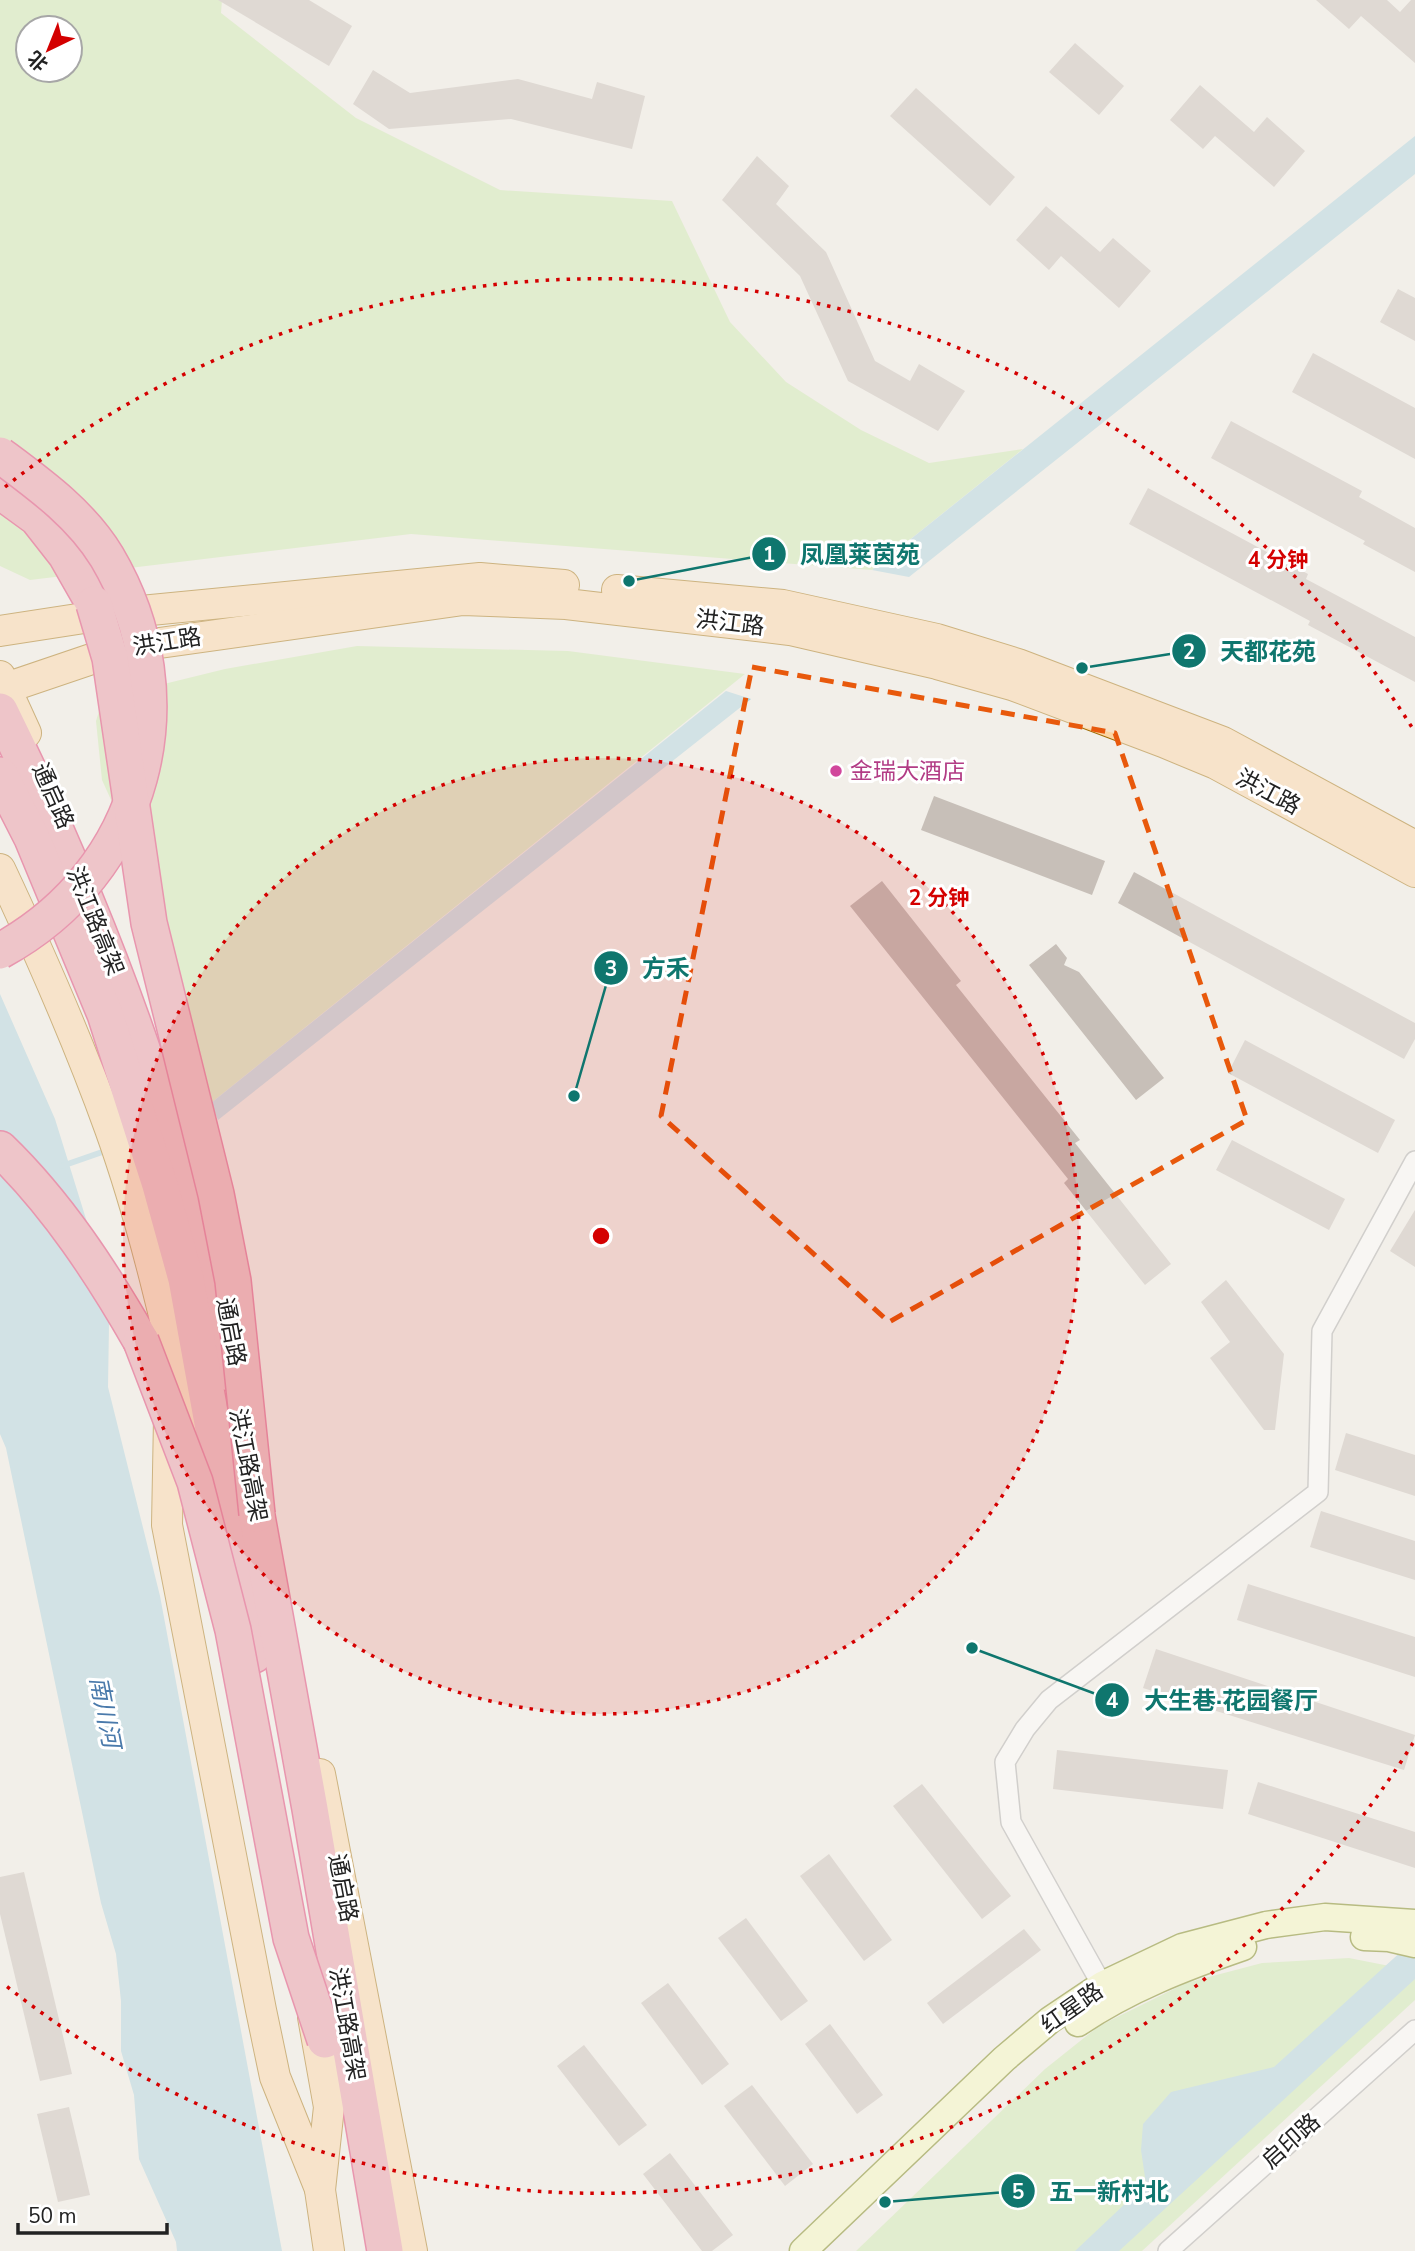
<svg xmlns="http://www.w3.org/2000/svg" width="1415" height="2251" viewBox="0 0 1415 2251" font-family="'Nunito Sans','Noto Sans SC',sans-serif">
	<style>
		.grass { fill: #cdebb0; fill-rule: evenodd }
		.water { fill: #aad3df }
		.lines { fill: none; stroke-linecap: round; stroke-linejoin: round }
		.stream { stroke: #aad3df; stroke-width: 6 }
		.building { fill: #c7bfb8 }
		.street-casing { stroke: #a9a9a9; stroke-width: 22 }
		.secondary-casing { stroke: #707d05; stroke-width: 29 }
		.primary-casing { stroke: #a06b00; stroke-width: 32 }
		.highway-casing { stroke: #dc2a67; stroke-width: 38 }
		.street { stroke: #fff; stroke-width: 19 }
		.secondary { stroke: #f7fabf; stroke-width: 26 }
		.primary { stroke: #fcd6a4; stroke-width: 30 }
		.highway { stroke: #e892a2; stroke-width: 35 }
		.highway-bridge-casing { stroke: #dc2a67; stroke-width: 38; stroke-linecap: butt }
		.highway-bridge { stroke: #e892a2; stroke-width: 35 }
		.marked { fill: none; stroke: #e8590c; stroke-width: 5; stroke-dasharray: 14 9; stroke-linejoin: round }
		.ring { fill: none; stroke: #d40000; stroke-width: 3.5; stroke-dasharray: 3.5 7 }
		.hotel-dot { fill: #d1479c; stroke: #fff; stroke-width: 2.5 }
		.labels { text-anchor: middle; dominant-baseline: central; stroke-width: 6; stroke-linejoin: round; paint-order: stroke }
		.street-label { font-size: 23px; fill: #222; stroke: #fff }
		.hotel-label { font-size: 23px; fill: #b23c85; stroke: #fff; text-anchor: start }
		.water-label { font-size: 24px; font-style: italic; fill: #4a7aab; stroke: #fff }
		.centre { fill: #d40000; stroke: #fff; stroke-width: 3.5 }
		.ring-label { font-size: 21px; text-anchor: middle; font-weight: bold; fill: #d40000; stroke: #fff; stroke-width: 6; stroke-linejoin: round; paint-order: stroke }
		.leader { fill: none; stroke: #0f766e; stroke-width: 2.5 }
		.callout-dot { fill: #0f766e; stroke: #fff; stroke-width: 2.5 }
		.mark-label { font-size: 21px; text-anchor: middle; font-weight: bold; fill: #fff }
		.callout-label { font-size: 24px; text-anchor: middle; font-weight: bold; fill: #0f766e; stroke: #fff; stroke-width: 6; stroke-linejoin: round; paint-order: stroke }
	</style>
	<rect width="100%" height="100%" fill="#f2efe9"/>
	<!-- grass -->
	<g class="grass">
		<path d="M0,0H222L221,13L356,118L500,190L672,201L730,322L786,382L861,430L929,463L1023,449L872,570L411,534L30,580L0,566ZM28,28H70V70H28Z"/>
		<polygon points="357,646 568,651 745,674 211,1103 131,844 102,780 96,721 100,708 111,697 225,669"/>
		<polygon points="1349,1958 1415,1971 1415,2000 1142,2251 856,2251 1045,2069 1099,2026 1186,1983 1262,1963"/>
	</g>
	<!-- water -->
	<g class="water">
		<polygon points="1415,136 1415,174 909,577 872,570"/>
		<polygon points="726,691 751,699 218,1120 211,1103"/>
		<polygon points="0,994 55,1119 104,1277 109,1324 108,1387 160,1596 282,2251 177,2251 176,2242 139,2159 134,2095 121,2051 121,2001 116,1954 101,1903 6,1448 0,1434"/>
		<polygon points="1415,1939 1415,1979 1119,2251 1075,2251 1146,2184 1141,2150 1143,2124 1171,2092 1274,2067"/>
	</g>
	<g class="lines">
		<!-- stream -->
		<polyline class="stream" points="62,1166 108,1150"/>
	</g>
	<!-- building -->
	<g class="building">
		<polygon points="218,0 309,0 352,26 329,66"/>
		<polygon points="1316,0 1387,0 1400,12 1411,0 1415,0 1415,63 1361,16 1349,29"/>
		<polygon points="1075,43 1124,86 1099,115 1049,72"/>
		<polygon points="373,70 410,93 518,79 592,99 597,82 645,96 632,149 511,119 389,129 353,104"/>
		<polygon points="1200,85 1254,132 1267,117 1305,151 1274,187 1215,136 1203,149 1170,120"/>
		<polygon points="916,88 1015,177 990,206 890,116"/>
		<polygon points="757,156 789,186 776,204 826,252 875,361 910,381 919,364 965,391 938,431 848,381 800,276 722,200"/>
		<polygon points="1046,206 1100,252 1113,238 1151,271 1119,308 1061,256 1049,270 1016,240"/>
		<polygon points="1398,289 1415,298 1415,341 1380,322"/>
		<polygon points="1313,353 1415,408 1415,459 1292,392"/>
		<polygon points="1231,421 1362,491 1359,497 1415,528 1415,572 1363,544 1365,541 1211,458"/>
		<polygon points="1148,488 1308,574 1306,579 1415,637 1415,682 1308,625 1310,621 1129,524"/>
		<polygon points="934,796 1105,861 1092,895 921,830"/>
		<polygon points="1134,872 1415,1023 1415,1039 1404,1059 1118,903"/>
		<polygon points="882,881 961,981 956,985 1080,1140 1075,1143 1171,1264 1145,1285 1064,1183 1068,1179 850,906"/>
		<polygon points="1056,944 1067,958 1064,965 1079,972 1164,1078 1136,1100 1029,965"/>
		<polygon points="1245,1040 1395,1120 1378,1153 1228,1073"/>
		<polygon points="1232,1140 1345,1199 1329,1230 1216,1170"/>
		<polygon points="1415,1210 1415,1267 1390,1251"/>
		<polygon points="1226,1280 1284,1354 1275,1430 1264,1430 1210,1358 1230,1342 1201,1302"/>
		<polygon points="1346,1433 1415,1455 1415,1496 1335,1470"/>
		<polygon points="1321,1511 1415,1541 1415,1580 1310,1547"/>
		<polygon points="1248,1584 1415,1637 1415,1677 1237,1620"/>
		<polygon points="1156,1649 1415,1735 1404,1770 1143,1688"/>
		<polygon points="1057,1750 1228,1770 1223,1809 1053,1789"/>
		<polygon points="1258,1782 1415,1832 1415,1868 1248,1814"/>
		<polygon points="922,1784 1011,1896 982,1919 893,1806"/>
		<polygon points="829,1854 892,1940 864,1961 800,1876"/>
		<polygon points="24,1872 72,2074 40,2081 0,1914 0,1877"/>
		<polygon points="746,1918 808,2001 781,2021 718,1938"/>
		<polygon points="1024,1929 1041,1950 943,2024 927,2003"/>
		<polygon points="668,1983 729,2064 702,2085 641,2003"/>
		<polygon points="830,2024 883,2095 857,2114 805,2044"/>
		<polygon points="584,2045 647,2125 619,2146 557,2066"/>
		<polygon points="752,2085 813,2164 785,2186 724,2106"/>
		<polygon points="69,2107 90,2195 58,2202 37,2114"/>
		<polygon points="670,2153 733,2235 712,2251 702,2251 643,2174"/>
	</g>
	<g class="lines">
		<defs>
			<g id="street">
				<polyline points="1102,1985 1011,1822 1005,1762 1025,1729 1049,1700 1318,1492 1322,1331 1415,1161"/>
				<polyline points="1168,2251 1415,2030"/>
			</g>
			<g id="secondary">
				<polyline points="1364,1937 1389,1938 1415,1944"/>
				<path d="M1078,2023C1128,1989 1185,1967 1243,1947"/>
				<polyline points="803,2251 1004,2059 1050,2020 1102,1985 1182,1947 1266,1925 1325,1917 1415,1923"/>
			</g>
			<g id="primary">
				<polyline points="617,590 783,605 937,639 1018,664 1223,742 1415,846"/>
				<polyline points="0,631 110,614 480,578 564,585"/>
				<polyline points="0,676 26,733"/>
				<polyline points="0,690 124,648 463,600 566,604 790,630 937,664 1012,685 1163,742 1216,764 1415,872"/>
				<path d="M0,869C40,954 78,1040 110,1129C147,1232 170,1341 195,1448"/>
				<polyline points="169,1418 167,1525 261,2010 275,2077 320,2189"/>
				<polyline points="320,1774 412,2251"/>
				<polyline points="313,2017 329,2107 320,2190 329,2251"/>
			</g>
			<g id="highway">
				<polyline points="0,491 37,518 66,555 94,604"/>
				<path d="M0,711C104,922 185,1141 230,1373"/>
				<polyline points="0,775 32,838 105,1014 160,1185 186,1279 254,1655"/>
				<path d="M0,1149C57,1204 102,1273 141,1341"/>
				<polyline points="251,1483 310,1809 385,2251"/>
			</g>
		</defs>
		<!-- street casing -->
		<use href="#street" class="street-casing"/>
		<!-- secondary casing -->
		<use href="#secondary" class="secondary-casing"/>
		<!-- primary casing -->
		<use href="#primary" class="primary-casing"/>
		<!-- highway casing -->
		<use href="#highway" class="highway-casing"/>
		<!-- street -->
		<use href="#street" class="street"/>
		<!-- secondary -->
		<use href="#secondary" class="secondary"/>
		<!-- primary -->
		<use href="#primary" class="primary"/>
		<!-- highway -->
		<use href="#highway" class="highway"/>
		<defs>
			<g id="highway-bridge">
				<path d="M0,455C39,484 81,514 107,557C191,699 145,872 0,951"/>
				<polyline points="94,604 110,658 149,923 216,1194 233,1281 257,1514"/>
				<polyline points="141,1341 195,1482 233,1630 291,1938 325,2040"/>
			</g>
		</defs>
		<!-- highway-bridge casing -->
		<use href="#highway-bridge" class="highway-bridge-casing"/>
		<!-- highway-bridge -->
		<use href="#highway-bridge" class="highway-bridge"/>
	</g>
	<!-- marked area -->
	<path d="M0 0H1415V2251H0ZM752,667L1115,733L1247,1120L889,1322L661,1116Z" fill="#f2efe9" fill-opacity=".55" fill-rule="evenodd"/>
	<path class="marked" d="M752,667L1115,733L1247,1120L889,1322L661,1116Z"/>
	<!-- distance rings -->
	<circle cx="601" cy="1236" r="478" fill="#d40000" fill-opacity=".12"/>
	<g class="ring">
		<circle cx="601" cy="1236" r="478"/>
		<path d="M1413 1743A957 957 0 0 1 5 1985M5 487A957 957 0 0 1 1413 729"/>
	</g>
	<!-- markers -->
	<circle class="hotel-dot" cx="836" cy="771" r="7"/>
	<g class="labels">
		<!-- street labels -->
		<g class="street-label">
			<text transform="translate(730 623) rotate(7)">洪江路</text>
			<text transform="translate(167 642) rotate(-9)">洪江路</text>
			<text transform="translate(1268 792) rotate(28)">洪江路</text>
			<text transform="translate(53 796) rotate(66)">通启路</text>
			<text transform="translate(95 921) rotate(68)">洪江路高架</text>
			<text transform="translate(231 1332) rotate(79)">通启路</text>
			<text transform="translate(248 1465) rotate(79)">洪江路高架</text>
			<text transform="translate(343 1888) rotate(79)">通启路</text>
			<text transform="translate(1072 2008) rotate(-35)">红星路</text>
			<text transform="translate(347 2024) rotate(80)">洪江路高架</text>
			<text transform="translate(1291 2141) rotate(-42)">启印路</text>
		</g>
		<!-- hotel labels -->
		<g class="hotel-label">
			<text x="850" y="771">金瑞大酒店</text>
		</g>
		<!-- water labels -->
		<g class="water-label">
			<text transform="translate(105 1712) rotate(79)">南川河</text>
		</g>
	</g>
	<circle cx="601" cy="1236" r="10" class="centre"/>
	<g class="ring-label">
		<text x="1278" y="567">4 分钟</text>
		<text x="939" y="905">2 分钟</text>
	</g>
	<!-- callouts -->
	<path class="leader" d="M629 581L769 554M1082 668L1189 651M574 1096L611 968M972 1648L1112 1700M885 2202L1018 2191"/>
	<g class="callout-dot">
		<circle cx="629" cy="581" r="7"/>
		<circle cx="1082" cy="668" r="7"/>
		<circle cx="574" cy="1096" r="7"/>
		<circle cx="972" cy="1648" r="7"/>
		<circle cx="885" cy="2202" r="7"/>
		<circle cx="769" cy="554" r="18"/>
		<circle cx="1189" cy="651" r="18"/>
		<circle cx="611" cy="968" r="18"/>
		<circle cx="1112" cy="1700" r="18"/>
		<circle cx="1018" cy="2191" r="18"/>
	</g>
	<g class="mark-label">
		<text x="769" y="562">1</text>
		<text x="1189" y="659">2</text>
		<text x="611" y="976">3</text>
		<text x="1112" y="1708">4</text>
		<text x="1018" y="2199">5</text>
	</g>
	<g class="callout-label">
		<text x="860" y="563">凤凰莱茵苑</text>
		<text x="1268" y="660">天都花苑</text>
		<text x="666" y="977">方禾</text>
		<text x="1231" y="1709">大生巷·花园餐厅</text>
		<text x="1109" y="2200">五一新村北</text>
	</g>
	<!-- north arrow -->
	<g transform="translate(49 49) rotate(223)"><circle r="33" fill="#ffffff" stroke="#a7a7a7" stroke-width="2"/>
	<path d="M0-5L12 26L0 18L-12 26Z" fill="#d40000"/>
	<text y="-10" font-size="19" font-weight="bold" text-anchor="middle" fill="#222222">北</text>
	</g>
	<!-- scale -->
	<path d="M18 2223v10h149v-10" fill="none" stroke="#222222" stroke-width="3.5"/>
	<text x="28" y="2223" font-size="21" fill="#222222" stroke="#ffffff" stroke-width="5" paint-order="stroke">50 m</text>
</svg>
